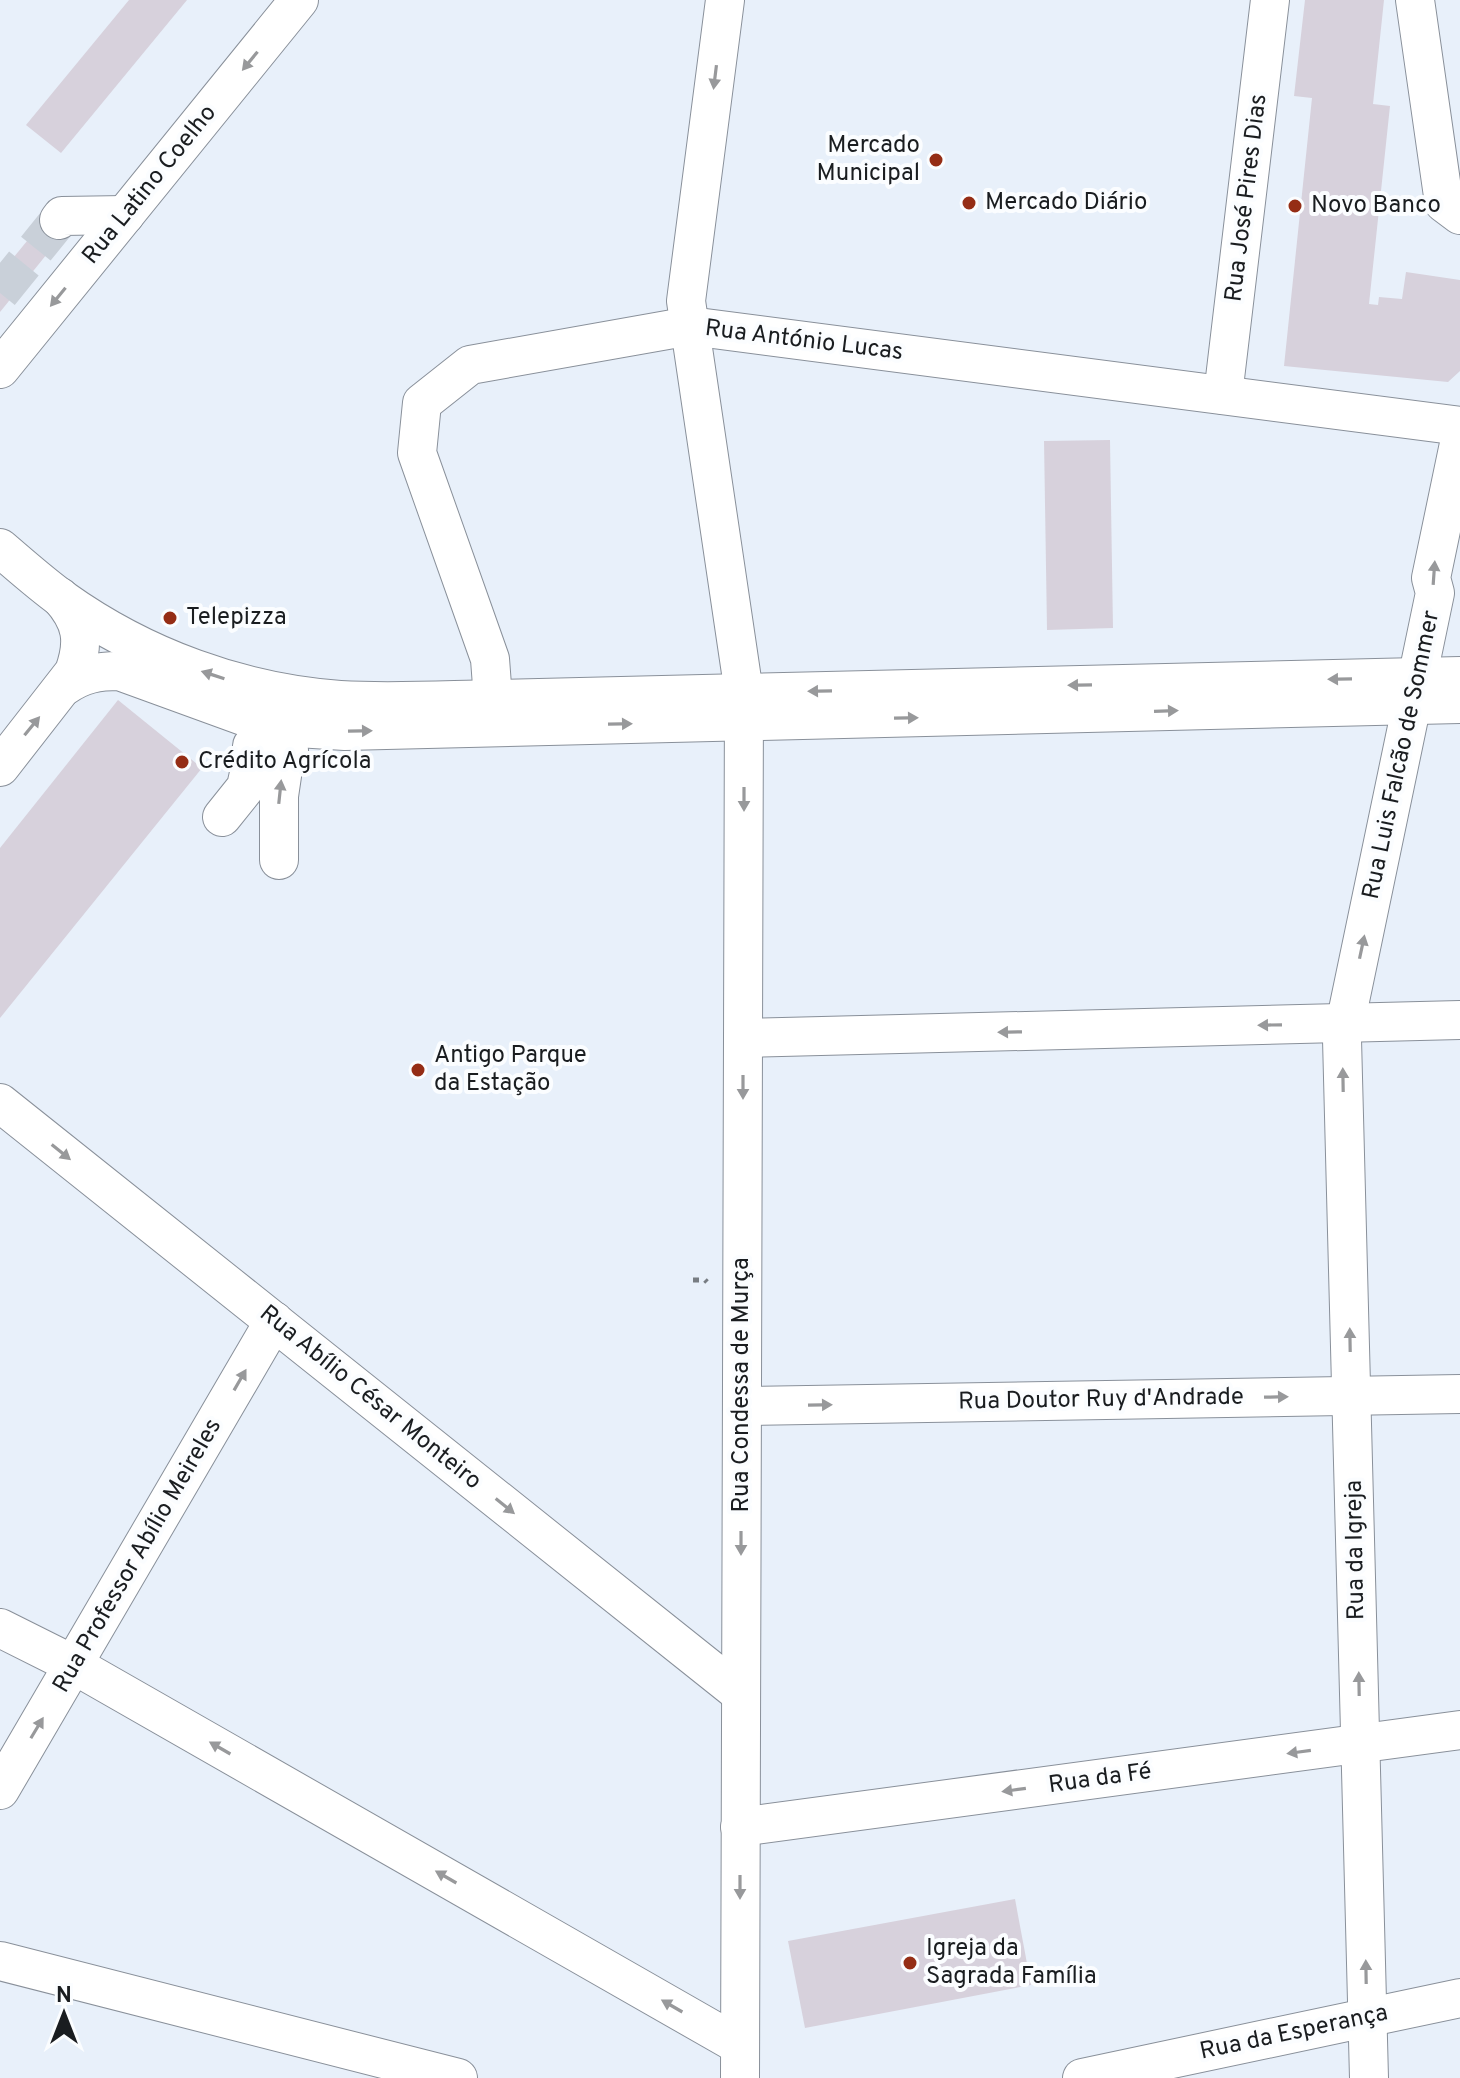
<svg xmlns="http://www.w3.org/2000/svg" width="1460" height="2078" viewBox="0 0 1460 2078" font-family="Overpass,sans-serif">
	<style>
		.building { fill: #d7d1dc }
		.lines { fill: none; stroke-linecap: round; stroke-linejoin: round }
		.minor-tunnel { stroke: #c9d0d9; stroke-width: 38; stroke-dasharray: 38 19; stroke-linecap: butt }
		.minor-casing { stroke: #89909a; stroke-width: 40 }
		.path { stroke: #777c82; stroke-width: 5; stroke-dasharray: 6 6; stroke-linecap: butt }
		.minor { stroke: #fff; stroke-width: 38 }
		.oneway { fill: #98999b }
		.poi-dot { fill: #952d15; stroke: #fbfdff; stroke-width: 3 }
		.labels { text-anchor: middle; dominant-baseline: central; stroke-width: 8; stroke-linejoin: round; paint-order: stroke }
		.poi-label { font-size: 24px; fill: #1a1d20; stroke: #fbfdff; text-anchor: start }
		.street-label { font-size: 24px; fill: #1a1d20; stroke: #fbfdff }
	</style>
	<rect width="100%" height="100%" fill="#e8f0fa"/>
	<!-- building -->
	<g class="building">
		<polygon points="129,0 187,0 61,153 26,125"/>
		<polygon points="1305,0 1384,0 1373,104 1390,106 1369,304 1378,305 1379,297 1402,299 1406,272 1460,280 1460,371 1448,382 1284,366 1312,98 1294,96"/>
		<polygon points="50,213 68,228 0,312 0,274"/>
		<polygon points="1110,440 1113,628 1047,630 1044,441"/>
		<polygon points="118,700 202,768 0,1018 0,848"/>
		<polygon points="1015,1899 1031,1985 805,2028 788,1941"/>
	</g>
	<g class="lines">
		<!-- minor-tunnel -->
		<polyline class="minor-tunnel" points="0,293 59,220"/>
		<defs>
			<g id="minor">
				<polyline points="725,0 686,301 744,693 740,2078"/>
				<polyline points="1415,0 1444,203 1460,215"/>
				<polyline points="59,220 62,216 125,215"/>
				<polyline points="0,369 299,0"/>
				<polyline points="1223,395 1270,0"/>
				<path d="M0,548C20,565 40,583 62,599C143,657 241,693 340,700C391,703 442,700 493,699L1460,676"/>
				<path d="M65,686C82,674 98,671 119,671L251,719L282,727L345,731L1460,704"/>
				<polyline points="493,699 490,659 417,453 422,403 470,365 690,326 1460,426"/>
				<path d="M0,767L74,672C85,641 82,622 60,597"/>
				<polyline points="222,817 246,787 251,764 252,746 282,727"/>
				<polyline points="279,860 279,796 283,769 289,750 282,727 286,704"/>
				<polyline points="743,1038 1460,1020"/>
				<polyline points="0,1103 741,1694"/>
				<polyline points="742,1406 1460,1394"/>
				<polyline points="0,1628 74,1665 739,2045"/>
				<polyline points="0,1790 274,1321"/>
				<polyline points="740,1827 1460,1730"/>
				<polyline points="0,1961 458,2078"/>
				<polyline points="1082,2078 1460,1998"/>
				<polyline points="1369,2078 1342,1039 1435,593 1431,578 1460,439"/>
			</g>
		</defs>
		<!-- minor casing -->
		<use href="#minor" class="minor-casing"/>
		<!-- path -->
		<polyline class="path" points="693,1280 705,1280 707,1282"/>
		<!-- minor -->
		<use href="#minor" class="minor"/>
	</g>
	<!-- one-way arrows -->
	<defs><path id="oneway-solid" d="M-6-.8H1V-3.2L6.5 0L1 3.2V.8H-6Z" transform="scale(2)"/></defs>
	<g class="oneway">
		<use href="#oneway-solid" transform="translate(250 61) rotate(129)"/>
		<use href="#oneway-solid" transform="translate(715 77) rotate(97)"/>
		<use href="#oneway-solid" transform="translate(58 297) rotate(129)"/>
		<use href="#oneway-solid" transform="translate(1434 573) rotate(-86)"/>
		<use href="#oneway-solid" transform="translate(213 675) rotate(-162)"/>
		<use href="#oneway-solid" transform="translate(1340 679) rotate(179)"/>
		<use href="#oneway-solid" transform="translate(1080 685) rotate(179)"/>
		<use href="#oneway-solid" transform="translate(820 691) rotate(179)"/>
		<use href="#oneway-solid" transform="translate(1166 711) rotate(-2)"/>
		<use href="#oneway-solid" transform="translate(906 718) rotate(-1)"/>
		<use href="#oneway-solid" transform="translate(620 724) rotate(-1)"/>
		<use href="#oneway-solid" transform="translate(32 726) rotate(-51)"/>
		<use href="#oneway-solid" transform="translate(360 731) rotate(-1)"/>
		<use href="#oneway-solid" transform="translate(280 792) rotate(-84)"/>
		<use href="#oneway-solid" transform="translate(744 799) rotate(90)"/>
		<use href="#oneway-solid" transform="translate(1362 947) rotate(-78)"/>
		<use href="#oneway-solid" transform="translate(1270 1025) rotate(179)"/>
		<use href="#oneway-solid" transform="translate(1010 1032) rotate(179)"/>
		<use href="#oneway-solid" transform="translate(1343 1080) rotate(-91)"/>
		<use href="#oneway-solid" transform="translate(743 1087) rotate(90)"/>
		<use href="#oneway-solid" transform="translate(61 1152) rotate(39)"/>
		<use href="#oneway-solid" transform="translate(1350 1340) rotate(-91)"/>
		<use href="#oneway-solid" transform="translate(240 1380) rotate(-60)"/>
		<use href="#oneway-solid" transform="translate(1276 1397) rotate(-1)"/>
		<use href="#oneway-solid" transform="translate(820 1405) rotate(-1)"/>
		<use href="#oneway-solid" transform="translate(505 1506) rotate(39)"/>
		<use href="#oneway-solid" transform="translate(741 1543) rotate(90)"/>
		<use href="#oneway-solid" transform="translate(1359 1684) rotate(-91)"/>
		<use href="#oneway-solid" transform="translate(37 1728) rotate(-59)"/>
		<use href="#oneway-solid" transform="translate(220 1748) rotate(-150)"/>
		<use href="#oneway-solid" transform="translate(1299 1752) rotate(172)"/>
		<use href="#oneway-solid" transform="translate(1014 1790) rotate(172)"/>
		<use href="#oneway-solid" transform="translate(446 1877) rotate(-150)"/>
		<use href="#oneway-solid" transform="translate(740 1887) rotate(90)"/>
		<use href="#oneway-solid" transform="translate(1366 1972) rotate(-91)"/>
		<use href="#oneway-solid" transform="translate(672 2006) rotate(-150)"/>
	</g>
	<!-- markers -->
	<g class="poi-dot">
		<circle cx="936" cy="160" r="8"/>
		<circle cx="969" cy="203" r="8"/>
		<circle cx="1295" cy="206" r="8"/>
		<circle cx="170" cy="618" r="8"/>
		<circle cx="182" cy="762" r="8"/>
		<circle cx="418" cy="1070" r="8"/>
		<circle cx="910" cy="1963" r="8"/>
	</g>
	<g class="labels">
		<!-- poi labels -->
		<g class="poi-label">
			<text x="920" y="146" text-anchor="end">Mercado<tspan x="920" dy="28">Municipal</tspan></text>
			<text x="985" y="203">Mercado Diário</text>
			<text x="1311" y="206">Novo Banco</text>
			<text x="186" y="618">Telepizza</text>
			<text x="198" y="762">Crédito Agrícola</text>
			<text x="434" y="1056">Antigo Parque<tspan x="434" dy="28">da Estação</tspan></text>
			<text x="926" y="1949">Igreja da<tspan x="926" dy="28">Sagrada Família</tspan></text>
		</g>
		<!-- street labels -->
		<g class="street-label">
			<text transform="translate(150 185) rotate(-51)">Rua Latino Coelho</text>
			<text transform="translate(1247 198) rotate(-83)">Rua José Pires Dias</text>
			<text transform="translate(804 341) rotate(7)">Rua António Lucas</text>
			<text transform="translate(1402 755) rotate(-78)">Rua Luis Falcão de Sommer</text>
			<text transform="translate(742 1385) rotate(-90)">Rua Condessa de Murça</text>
			<text transform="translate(370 1398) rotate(39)">Rua Abílio César Monteiro</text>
			<text transform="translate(1101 1400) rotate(-1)">Rua Doutor Ruy d'Andrade</text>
			<text transform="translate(1356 1550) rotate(-91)">Rua da Igreja</text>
			<text transform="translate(138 1556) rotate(-60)">Rua Professor Abílio Meireles</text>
			<text transform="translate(1100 1779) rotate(-8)">Rua da Fé</text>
			<text transform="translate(1294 2033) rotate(-12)">Rua da Esperança</text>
		</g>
	</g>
	<!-- north arrow -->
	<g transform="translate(64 2014)" stroke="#fbfdff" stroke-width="6" paint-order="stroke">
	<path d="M0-6L14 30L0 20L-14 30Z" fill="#1a1d20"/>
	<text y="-12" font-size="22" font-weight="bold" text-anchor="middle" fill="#1a1d20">N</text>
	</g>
</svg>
